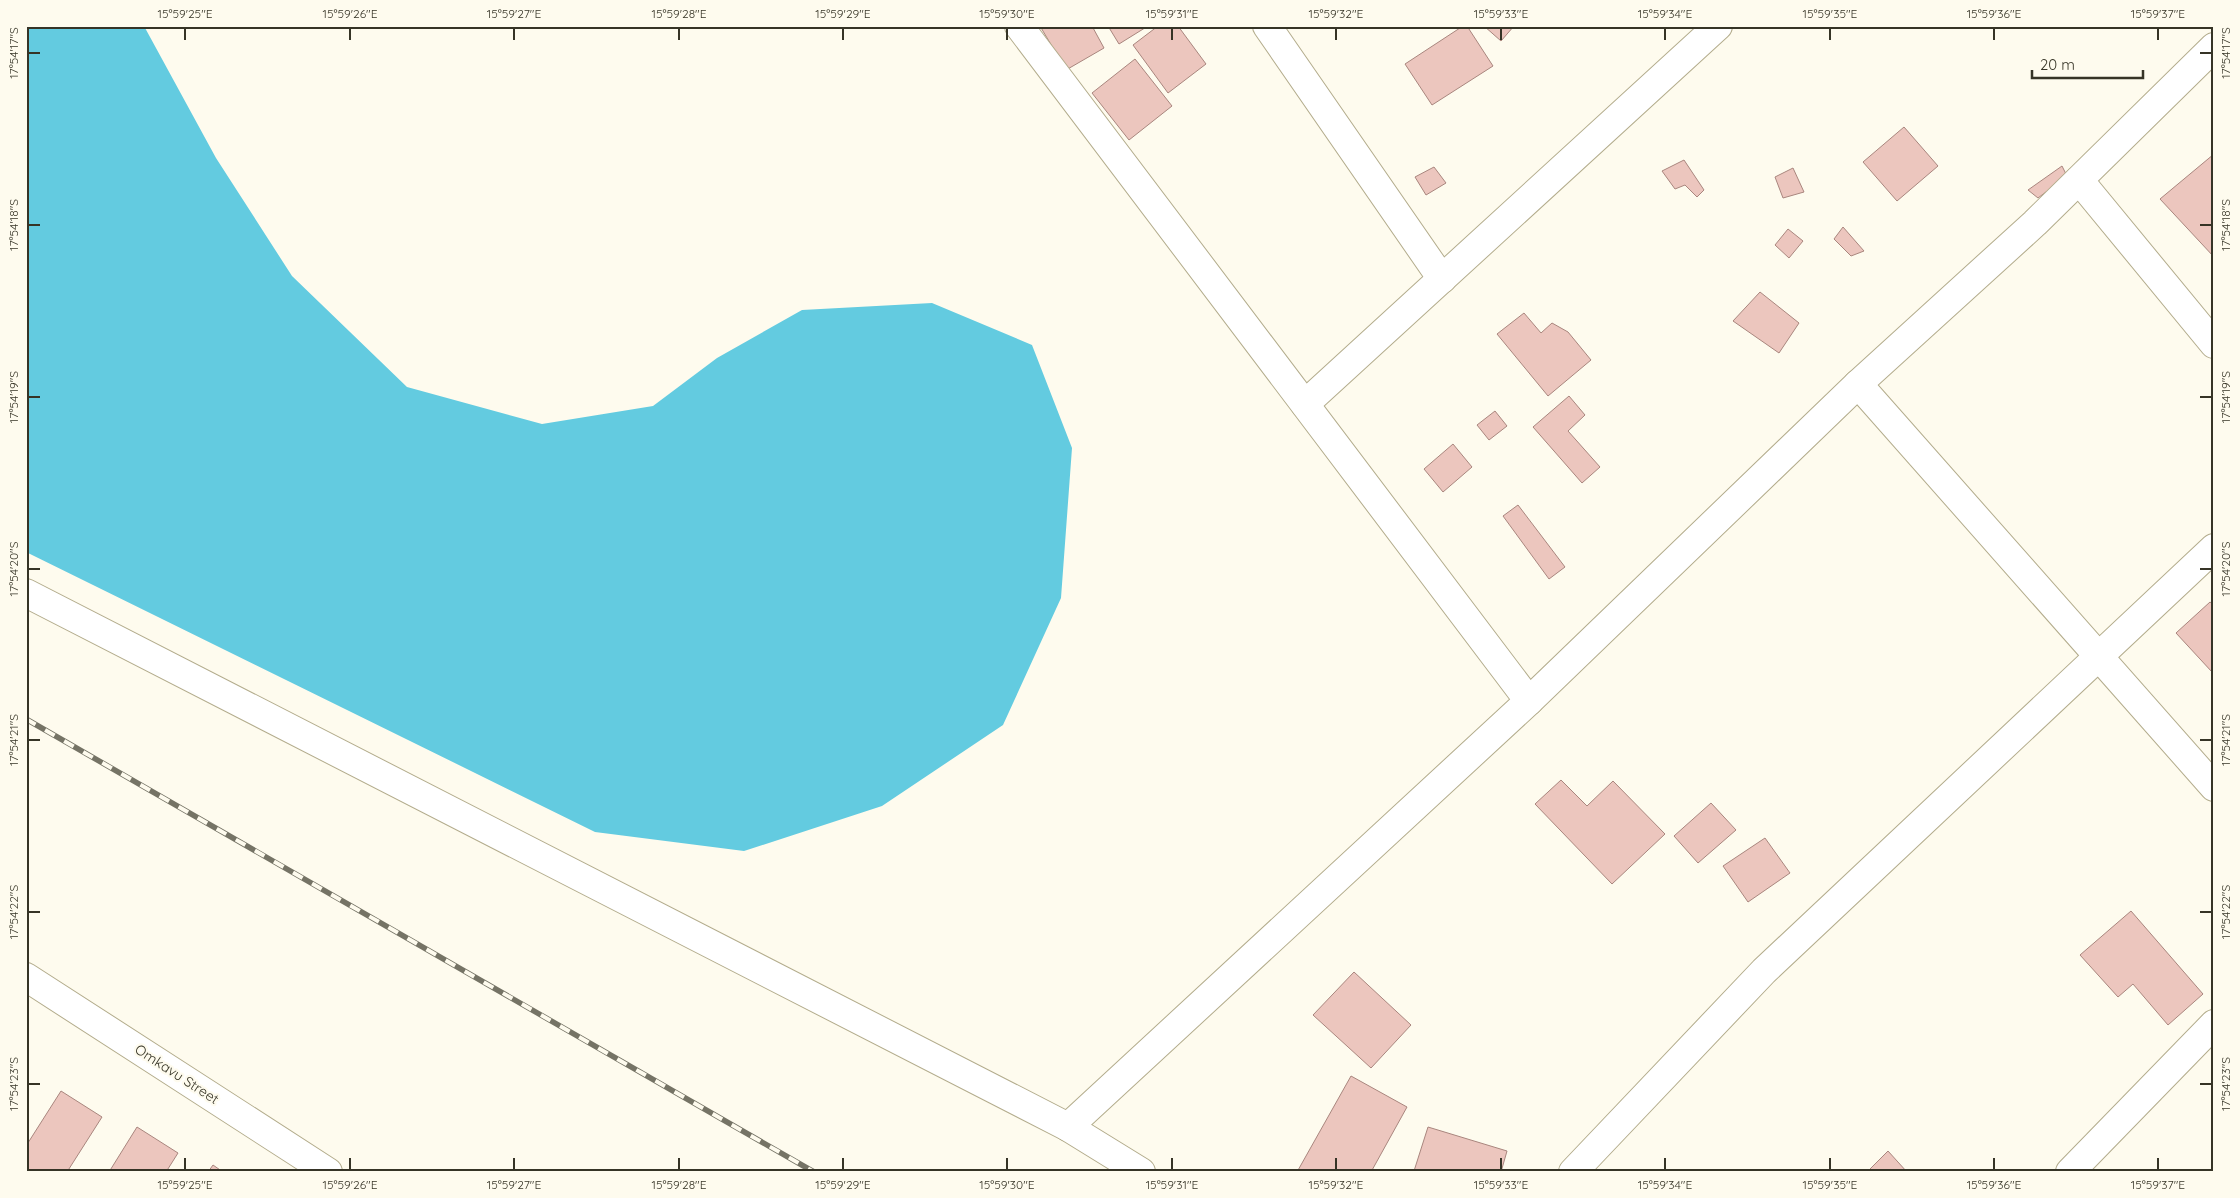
<svg xmlns="http://www.w3.org/2000/svg" width="2240" height="1198" viewBox="0 0 2240 1198" font-family="Quicksand,sans-serif">
	<style>
		.water { fill: #63cbe0 }
		.building { fill: #ecc6be; stroke: #a9867e }
		.lines { fill: none; stroke-linecap: round; stroke-linejoin: round }
		.minor-casing { stroke: #b3ac8c; stroke-width: 30 }
		.minor { stroke: #fff; stroke-width: 28 }
		.rail-casing { stroke: #757365; stroke-width: 5.5 }
		.rail { stroke: #fefbee; stroke-width: 4; stroke-dasharray: 11; stroke-linecap: butt }
		.ticks { fill: none; stroke: #363426; stroke-width: 2 }
		.labels { text-anchor: middle; dominant-baseline: central; stroke-width: 4.5; stroke-linejoin: round; paint-order: stroke }
		.street-label { font-size: 14px; fill: #363426; stroke: #fefbee }
		.neatline { fill: none; stroke: #363426; stroke-width: 2 }
		.ticks-label { font-size: 12px; text-anchor: middle; fill: #363426 }
	</style>
	<rect width="100%" height="100%" fill="#fefbee"/>
	<!-- water -->
	<polygon class="water" points="26,26 144,26 216,158 292,276 407,387 542,424 653,406 717,358 802,310 932,303 1032,345 1072,448 1061,598 1003,725 882,806 744,851 595,832 26,552"/>
	<!-- building -->
	<g class="building">
		<polygon points="1040,26 1092,26 1104,48 1066,70"/>
		<polygon points="1108,26 1148,26 1119,44"/>
		<polygon points="1158,26 1178,26 1206,64 1168,93 1133,45"/>
		<polygon points="1463,26 1467,26 1493,66 1432,105 1405,64"/>
		<polygon points="1484,26 1514,26 1501,41"/>
		<polygon points="1135,59 1172,106 1129,140 1092,93"/>
		<polygon points="1904,127 1938,166 1897,201 1863,162"/>
		<polygon points="2214,154 2214,257 2160,199"/>
		<polygon points="1684,160 1704,190 1697,197 1685,185 1675,189 1662,171"/>
		<polygon points="2062,166 2067,176 2038,198 2028,190"/>
		<polygon points="1434,167 1446,183 1426,195 1415,177"/>
		<polygon points="1793,168 1804,192 1783,198 1775,177"/>
		<polygon points="1843,227 1864,251 1851,256 1834,239"/>
		<polygon points="1788,229 1803,241 1789,258 1775,245"/>
		<polygon points="1760,292 1799,323 1779,353 1733,321"/>
		<polygon points="1524,313 1541,333 1552,323 1568,332 1591,360 1548,396 1497,334"/>
		<polygon points="1569,396 1585,415 1568,431 1600,467 1582,483 1533,427"/>
		<polygon points="1495,411 1507,426 1489,440 1477,425"/>
		<polygon points="1453,444 1472,467 1443,492 1424,469"/>
		<polygon points="1518,505 1565,567 1549,579 1503,516"/>
		<polygon points="2210,602 2214,605 2214,670 2212,672 2176,633"/>
		<polygon points="1561,780 1587,806 1613,781 1665,834 1612,884 1535,804"/>
		<polygon points="1711,803 1736,830 1698,863 1674,836"/>
		<polygon points="1765,838 1790,873 1748,902 1723,866"/>
		<polygon points="2131,911 2203,994 2168,1025 2133,984 2118,997 2080,955"/>
		<polygon points="1354,972 1411,1025 1371,1068 1313,1015"/>
		<polygon points="1351,1076 1407,1107 1371,1172 1297,1172"/>
		<polygon points="61,1091 102,1117 67,1172 26,1172 26,1146"/>
		<polygon points="137,1127 178,1153 166,1172 109,1172"/>
		<polygon points="1428,1127 1507,1151 1501,1172 1414,1171"/>
		<polygon points="1888,1151 1907,1172 1867,1172"/>
		<polygon points="213,1165 223,1172 208,1172"/>
	</g>
	<g class="lines">
		<defs>
			<g id="minor">
				<polyline points="1019,26 1529,701"/>
				<polyline points="1267,26 1442,279"/>
				<polyline points="2079,180 2214,344"/>
				<polyline points="1858,384 2214,787"/>
				<polyline points="1305,404 1718,26"/>
				<polyline points="26,593 1068,1127 1141,1172"/>
				<polyline points="26,977 328,1172"/>
				<polyline points="1068,1127 1529,701 1858,384 2035,223 2214,47"/>
				<polyline points="1573,1172 1764,971 2214,548"/>
				<polyline points="2070,1172 2214,1024"/>
			</g>
		</defs>
		<!-- minor casing -->
		<use href="#minor" class="minor-casing"/>
		<!-- minor -->
		<use href="#minor" class="minor"/>
		<defs>
			<polyline id="rail" points="26,719 814,1172"/>
		</defs>
		<!-- rail casing -->
		<use href="#rail" class="rail-casing"/>
		<!-- rail -->
		<use href="#rail" class="rail"/>
	</g>
	<!-- ticks -->
	<path class="ticks" d="M185,28V40M350,28V40M514,28V40M679,28V40M843,28V40M1007,28V40M1172,28V40M1336,28V40M1501,28V40M1665,28V40M1830,28V40M1994,28V40M2158,28V40M28,53H40M2200,53H2212M28,225H40M2200,225H2212M28,397H40M2200,397H2212M28,569H40M2200,569H2212M28,740H40M2200,740H2212M28,912H40M2200,912H2212M28,1084H40M2200,1084H2212M185,1158V1170M350,1158V1170M514,1158V1170M679,1158V1170M843,1158V1170M1007,1158V1170M1172,1158V1170M1336,1158V1170M1501,1158V1170M1665,1158V1170M1830,1158V1170M1994,1158V1170M2158,1158V1170"/>
	<g class="labels">
		<!-- street labels -->
		<g class="street-label">
			<text transform="translate(177 1074) rotate(33)">Omkavu Street</text>
		</g>
	</g>
	<!-- border -->
	<rect width="2240" height="1198" fill="none" stroke="#fefbee" stroke-width="55"/>
	<!-- scale -->
	<path d="M2032 70v8h111v-8" fill="none" stroke="#363426" stroke-width="2.5"/>
	<text x="2040" y="70" font-size="15" fill="#363426" stroke="#fefbee" stroke-width="4" paint-order="stroke">20 m</text>
	<rect x="28" y="28" width="2184" height="1142" class="neatline"/>
	<g class="ticks-label">
		<text x="185" y="18">15°59'25"E</text>
		<text x="350" y="18">15°59'26"E</text>
		<text x="514" y="18">15°59'27"E</text>
		<text x="679" y="18">15°59'28"E</text>
		<text x="843" y="18">15°59'29"E</text>
		<text x="1007" y="18">15°59'30"E</text>
		<text x="1172" y="18">15°59'31"E</text>
		<text x="1336" y="18">15°59'32"E</text>
		<text x="1501" y="18">15°59'33"E</text>
		<text x="1665" y="18">15°59'34"E</text>
		<text x="1830" y="18">15°59'35"E</text>
		<text x="1994" y="18">15°59'36"E</text>
		<text x="2158" y="18">15°59'37"E</text>
		<text transform="translate(14 53) rotate(-90)" y="4">17°54'17"S</text>
		<text transform="translate(2226 53) rotate(-90)" y="4">17°54'17"S</text>
		<text transform="translate(14 225) rotate(-90)" y="4">17°54'18"S</text>
		<text transform="translate(2226 225) rotate(-90)" y="4">17°54'18"S</text>
		<text transform="translate(14 397) rotate(-90)" y="4">17°54'19"S</text>
		<text transform="translate(2226 397) rotate(-90)" y="4">17°54'19"S</text>
		<text transform="translate(14 569) rotate(-90)" y="4">17°54'20"S</text>
		<text transform="translate(2226 569) rotate(-90)" y="4">17°54'20"S</text>
		<text transform="translate(14 740) rotate(-90)" y="4">17°54'21"S</text>
		<text transform="translate(2226 740) rotate(-90)" y="4">17°54'21"S</text>
		<text transform="translate(14 912) rotate(-90)" y="4">17°54'22"S</text>
		<text transform="translate(2226 912) rotate(-90)" y="4">17°54'22"S</text>
		<text transform="translate(14 1084) rotate(-90)" y="4">17°54'23"S</text>
		<text transform="translate(2226 1084) rotate(-90)" y="4">17°54'23"S</text>
		<text x="185" y="1189">15°59'25"E</text>
		<text x="350" y="1189">15°59'26"E</text>
		<text x="514" y="1189">15°59'27"E</text>
		<text x="679" y="1189">15°59'28"E</text>
		<text x="843" y="1189">15°59'29"E</text>
		<text x="1007" y="1189">15°59'30"E</text>
		<text x="1172" y="1189">15°59'31"E</text>
		<text x="1336" y="1189">15°59'32"E</text>
		<text x="1501" y="1189">15°59'33"E</text>
		<text x="1665" y="1189">15°59'34"E</text>
		<text x="1830" y="1189">15°59'35"E</text>
		<text x="1994" y="1189">15°59'36"E</text>
		<text x="2158" y="1189">15°59'37"E</text>
	</g>
</svg>
